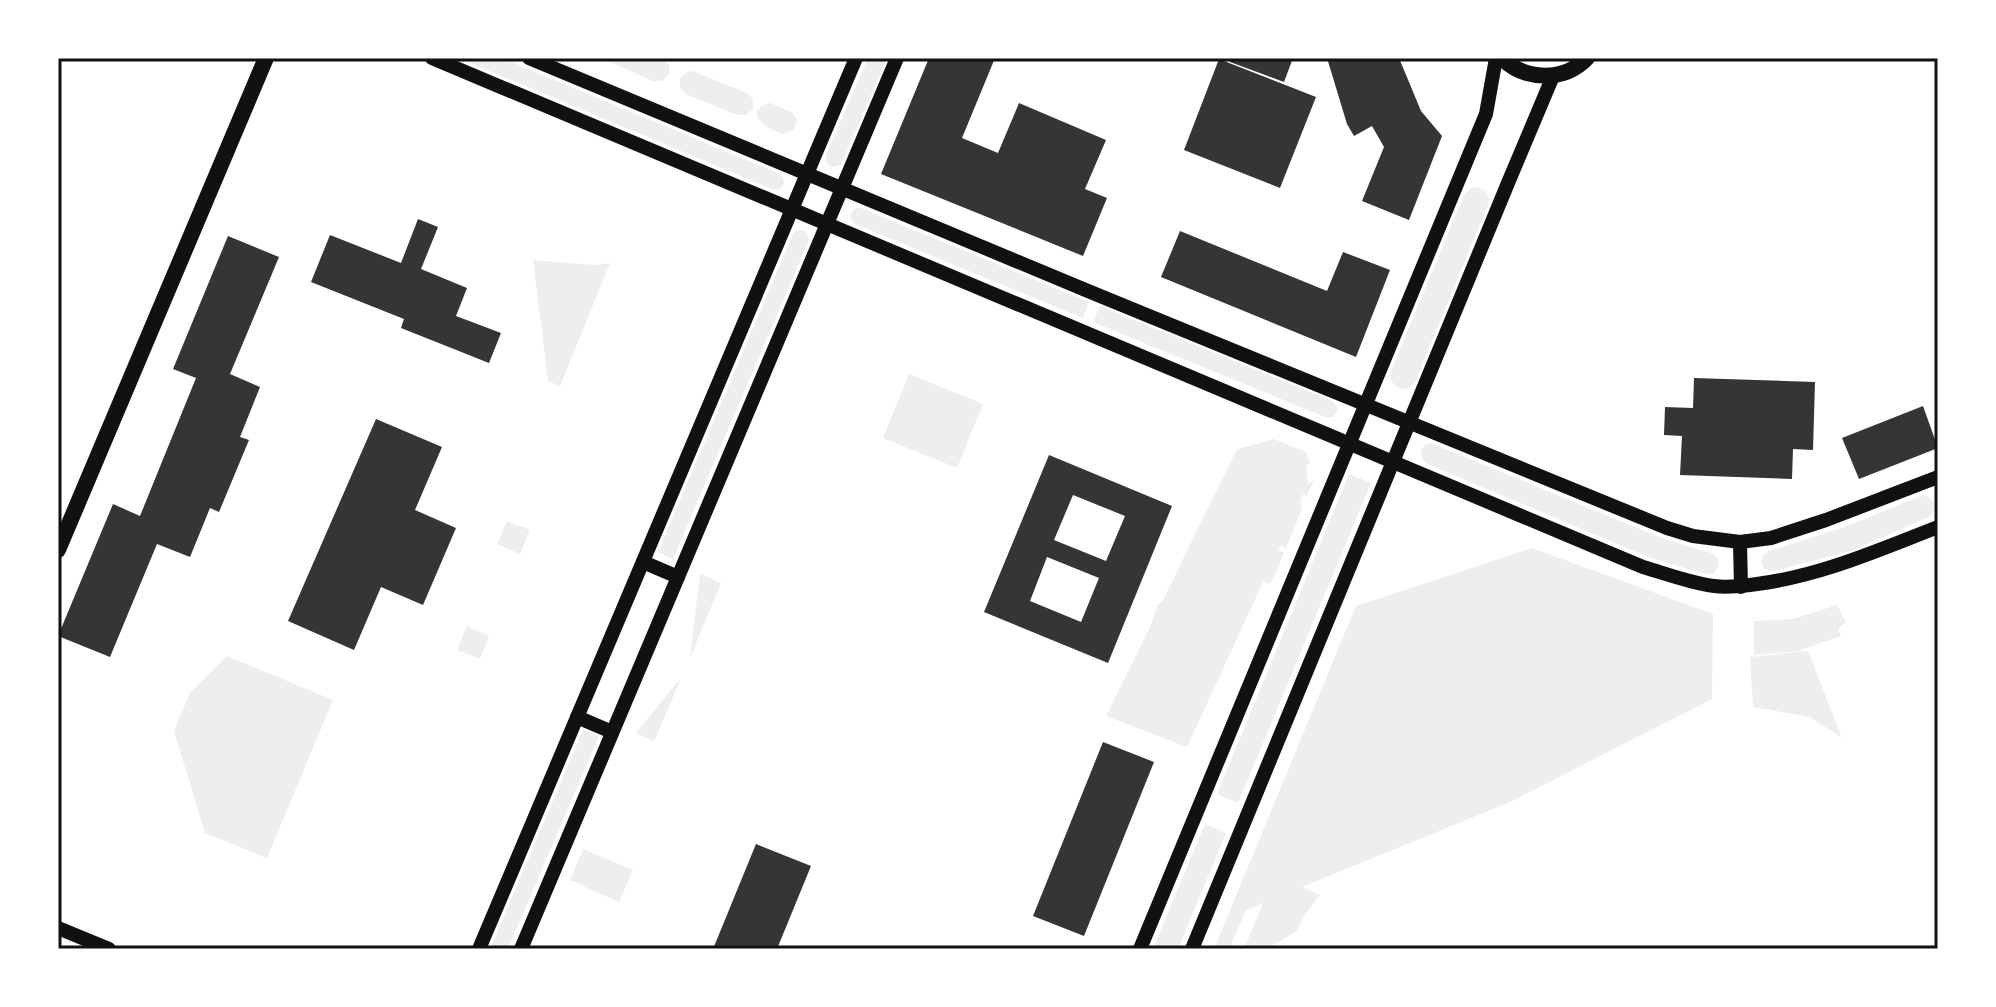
<svg xmlns="http://www.w3.org/2000/svg" width="1996" height="1007" viewBox="0 0 1996 1007" font-family="'PT Sans',sans-serif">
	<style>
		.green { fill: #eee }
		.building { fill: #353535; fill-rule: evenodd }
		.lines { fill: none; stroke-linecap: round; stroke-linejoin: round }
		.tertiary { stroke: #111; stroke-width: 14 }
		.secondary { stroke: #111; stroke-width: 16 }
		.neatline { fill: none; stroke: #111; stroke-width: 3 }
	</style>
	<rect width="100%" height="100%" fill="#fff"/>
	<!-- green -->
	<g class="green">
		<polygon points="458,58 502,58 778,173 783,177 784,184 779,189 772,189"/>
		<polygon points="601,58 662,58 669,65 669,74 662,81 653,81"/>
		<polygon points="868,58 887,58 841,165 831,167 826,162 826,155"/>
		<polygon points="692,71 747,93 753,99 753,109 746,115 737,115 686,94 680,88 680,78 687,72"/>
		<path d="M770,103L793,113L797,121L793,130L784,134C769,130 739,113 770,103Z"/>
		<polygon points="1476,187 1486,191 1489,200 1488,205 1415,382 1408,389 1398,388 1391,381 1391,371 1464,195 1471,188"/>
		<path d="M856,208H861L1089,302L1083,318L855,224C849,219 849,213 856,208Z"/>
		<polygon points="798,230 806,231 809,240 673,559 658,552 793,234"/>
		<polygon points="533,260 595,265 610,263 560,386 548,381"/>
		<polygon points="1100,306 1332,401 1337,406 1337,412 1333,417 1325,417 1093,322"/>
		<polygon points="909,374 983,404 957,468 883,438"/>
		<polygon points="1274,439 1306,452 1310,464 1306,464 1308,485 1314,480 1306,498 1304,493 1300,501 1302,509 1286,548 1280,546 1278,550 1284,553 1272,581 1266,584 1264,580 1187,747 1106,716 1151,625 1158,604 1162,602 1237,449"/>
		<path d="M1431,443L1664,539L1711,553L1718,558L1719,566L1714,573L1705,574L1648,557L1428,464C1421,460 1419,453 1424,446Z"/>
		<polygon points="1349,474 1371,483 1238,803 1217,794"/>
		<path d="M1923,495C1934,498 1937,507 1931,516L1854,550L1774,571L1765,569L1761,563L1763,555L1769,551L1845,527Z"/>
		<polygon points="507,521 530,530 520,554 497,544"/>
		<polygon points="1532,548 1713,614 1712,699 1510,802 1302,887 1320,895 1305,914 1297,931 1266,949 1244,949 1263,903 1246,910 1229,949 1214,949 1356,606"/>
		<polygon points="700,574 721,583 690,658"/>
		<polygon points="1837,605 1846,622 1838,629 1841,636 1798,651 1754,655 1754,621 1793,619"/>
		<polygon points="467,626 489,636 480,659 457,650"/>
		<polygon points="1808,651 1842,738 1810,717 1753,707 1750,657"/>
		<polygon points="227,656 333,700 267,858 205,833 174,731 190,693"/>
		<polygon points="681,678 654,742 636,733"/>
		<polygon points="583,730 599,736 508,949 490,949"/>
		<polygon points="1205,824 1226,833 1178,949 1153,949"/>
		<polygon points="583,849 633,870 619,902 570,880"/>
	</g>
	<!-- building -->
	<g class="building">
		<polygon points="929,58 995,58 962,138 998,153 1019,103 1106,140 1085,189 1107,198 1083,256 881,174"/>
		<polygon points="1231,58 1293,58 1284,82 1230,62"/>
		<polygon points="1327,58 1399,58 1421,111 1442,136 1409,220 1362,201 1384,147 1372,126 1354,136 1347,124"/>
		<polygon points="1219,59 1316,97 1280,188 1184,150"/>
		<polygon points="418,219 438,227 421,269 467,288 456,316 501,333 489,363 401,328 404,319 311,282 330,235 401,263"/>
		<polygon points="1180,231 1327,291 1343,252 1390,270 1356,357 1161,277"/>
		<polygon points="228,236 279,257 230,374 260,387 240,437 249,440 219,512 210,508 190,557 157,544 110,657 58,636 113,504 140,516 196,378 173,369"/>
		<polygon points="1694,378 1815,382 1813,450 1793,449 1792,479 1680,475 1682,436 1664,435 1665,407 1693,408"/>
		<polygon points="1923,406 1938,448 1859,479 1842,438"/>
		<polygon points="376,419 442,447 415,510 456,528 423,605 381,587 354,650 288,621"/>
		<path d="M1049,455L1172,506L1108,663L984,612ZM1073,495L1125,516L1106,561L1054,540ZM1047,557L1099,578L1081,622L1030,601Z"/>
		<polygon points="1103,742 1154,762 1084,936 1033,916"/>
		<polygon points="756,844 811,866 777,949 713,949"/>
	</g>
	<g class="lines">
		<!-- tertiary -->
		<g class="tertiary">
			<path d="M432,58L1643,567C1667,574 1690,583 1714,586C1728,588 1743,586 1757,584C1820,576 1879,550 1938,527"/>
			<polyline points="529,58 1088,291 1667,528 1693,536 1740,542 1771,538 1826,520 1938,477"/>
			<polyline points="1740,542 1741,587"/>
			<polyline points="643,562 678,577"/>
			<polyline points="577,717 612,732"/>
			<polyline points="58,928 109,949"/>
			<polyline points="479,949 856,58"/>
			<polyline points="521,949 897,58"/>
			<polyline points="1140,949 1486,114 1496,58"/>
			<polyline points="1192,949 1508,183 1553,76"/>
		</g>
		<!-- secondary -->
		<g class="secondary">
			<path d="M1502,58C1525,81 1564,82 1587,58"/>
			<polyline points="58,550 266,58"/>
		</g>
	</g>
	<!-- border -->
	<rect width="1996" height="1007" fill="none" stroke="#ffffff" stroke-width="120"/>
	<rect x="60" y="60" width="1876" height="887" class="neatline"/>
</svg>
